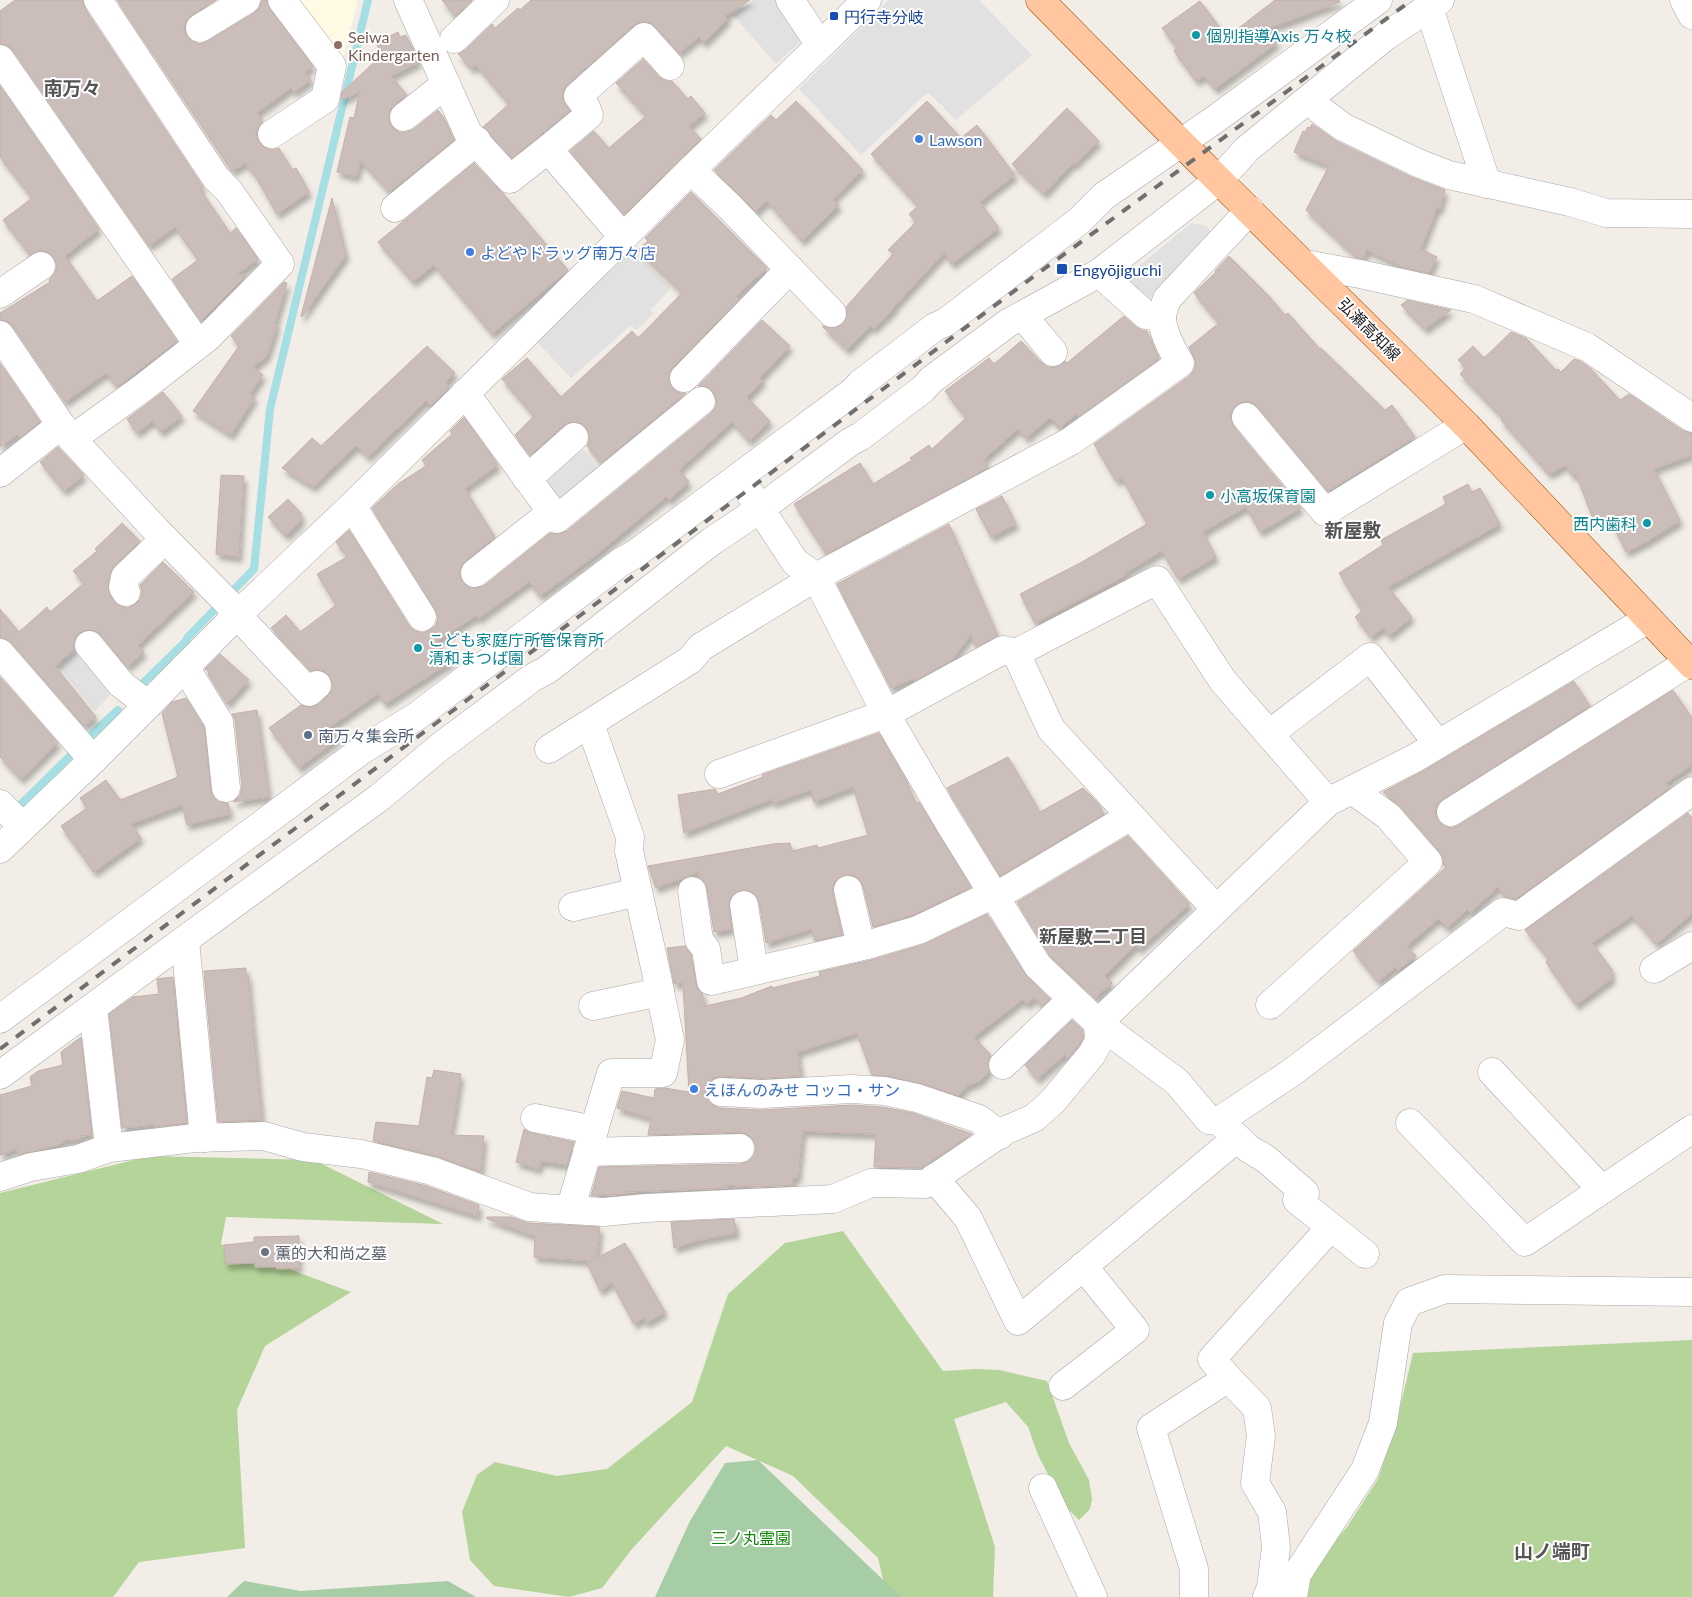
<svg xmlns="http://www.w3.org/2000/svg" width="1692" height="1597" viewBox="0 0 1692 1597" font-family="Lato,'Noto Sans JP',sans-serif">
	<style>
		.education { fill: #fffae3 }
		.forest { fill: #b4d499 }
		.cemetery { fill: #a7cda6 }
		.parking { fill: #e1e1e1 }
		.lines { fill: none; stroke-linecap: round; stroke-linejoin: round }
		.stream { stroke: #a5dfe3; stroke-width: 8 }
		.building { fill: #cbbeba; stroke: #c5b0a8; filter: url(#shadow) }
		.minor-casing { stroke: #a8a8a8; stroke-width: 29 }
		.major-casing { stroke: #9e4f00; stroke-width: 29 }
		.minor { stroke: #fff; stroke-width: 28 }
		.major { stroke: #ffc69f; stroke-width: 28 }
		.rail { stroke: #6f6f6f; stroke-width: 4; stroke-dasharray: 10 10; stroke-linecap: butt }
		.transit-dot { fill: #1a4fb4; stroke: #fff; stroke-width: 2 }
		.culture-dot { fill: #0f9aa8; stroke: #fff; stroke-width: 2 }
		.education-dot { fill: #8d6e63; stroke: #fff; stroke-width: 2 }
		.shop-dot { fill: #3f7fe0; stroke: #fff; stroke-width: 2 }
		.service-dot { fill: #5c6f8a; stroke: #fff; stroke-width: 2 }
		.worship-dot { fill: #6b7280; stroke: #fff; stroke-width: 2 }
		.labels { text-anchor: middle; dominant-baseline: central; stroke-width: 4; stroke-linejoin: round; paint-order: stroke }
		.transit-label { font-size: 16px; fill: #164399; stroke: #fff; text-anchor: start }
		.culture-label { font-size: 16px; fill: #0d838f; stroke: #fff; text-anchor: start }
		.education-label { font-size: 16px; fill: #785e54; stroke: #fff; text-anchor: start }
		.shop-label { font-size: 16px; fill: #366cbe; stroke: #fff; text-anchor: start }
		.street-label { font-size: 16px; fill: #212121; stroke: #fff }
		.service-label { font-size: 16px; fill: #4e5e75; stroke: #fff; text-anchor: start }
		.worship-label { font-size: 16px; fill: #5b616d; stroke: #fff; text-anchor: start }
		.park-label { font-size: 16px; fill: #0f8504; stroke: #fff }
		.neighbourhood-label { font-size: 18px; font-weight: bold; fill: #545454; stroke: #fff }
		.quarter-label { font-size: 19px; font-weight: bold; fill: #545454; stroke: #fff }
	</style>
	<defs>
		<filter id="shadow"><feDropShadow dx="3" dy="5.5" stdDeviation="2.5" flood-color="#0004"/></filter>
	</defs>
	<rect width="100%" height="100%" fill="#f2ede7"/>
	<!-- education -->
	<polygon class="education" points="295,0 358,0 342,63"/>
	<!-- forest -->
	<g class="forest">
		<polygon points="150,1156 314,1160 443,1224 226,1217 221,1244 351,1292 265,1346 237,1410 245,1548 139,1562 113,1597 0,1597 0,1193"/>
		<polygon points="843,1231 943,1371 977,1369 999,1370 1047,1381 1069,1443 1089,1480 1092,1499 1090,1509 1079,1520 1064,1505 1038,1455 1028,1427 1006,1402 954,1419 995,1547 993,1597 887,1597 878,1558 793,1476 726,1446 632,1549 602,1588 569,1597 494,1586 470,1560 462,1512 477,1475 495,1462 557,1476 607,1469 692,1402 728,1294 785,1243"/>
		<polygon points="1692,1340 1692,1597 1302,1597 1302,1579 1347,1527 1378,1479 1395,1428 1413,1353"/>
	</g>
	<!-- cemetery -->
	<g class="cemetery">
		<polygon points="758,1460 901,1597 655,1597 690,1521 725,1463"/>
		<polygon points="244,1581 301,1591 448,1581 476,1597 227,1597"/>
	</g>
	<!-- parking -->
	<g class="parking">
		<polygon points="754,0 784,0 808,35 776,64 733,15"/>
		<polygon points="889,0 979,0 1032,55 956,120 928,92 861,155 799,89"/>
		<polygon points="1192,223 1206,226 1214,237 1148,306 1120,281"/>
		<polygon points="630,248 671,288 650,310 654,313 637,330 631,325 571,378 537,342"/>
		<polygon points="578,443 603,475 560,511 535,478"/>
		<polygon points="80,648 114,691 95,711 59,667"/>
	</g>
	<g class="lines">
		<!-- stream -->
		<g class="stream">
			<polyline points="143,683 185,642 188,637 254,569 270,409 368,0"/>
			<polyline points="88,738 118,710"/>
			<polyline points="17,808 74,752"/>
		</g>
	</g>
	<!-- building -->
	<g class="building">
		<polygon points="15,0 83,0 85,9 203,187 200,189 230,233 236,228 258,259 238,274 246,276 201,321 172,279 198,260 175,227 149,246 13,50 7,45 0,44 0,11"/>
		<polygon points="117,0 216,0 192,15 186,21 184,29 186,36 192,41 200,44 208,41 254,13 259,8 262,0 267,0 270,9 313,66 305,72 311,80 294,92 291,88 257,113 263,122 258,127 256,135 259,142 265,148 272,150 279,148 292,170 296,168 309,192 277,214 252,170 250,171 246,163 232,171"/>
		<polygon points="442,0 471,0 472,1 455,16"/>
		<polygon points="531,0 750,0 725,16 728,19 704,43 699,37 679,53 656,27 649,22 641,22 634,25 567,85 563,91 563,98 570,111 512,158 483,127 509,104 476,65 472,69 458,54 465,50 492,24 495,28 518,8 520,10"/>
		<polygon points="1275,0 1339,0 1340,2 1267,29 1277,43 1215,89 1204,76 1196,81 1174,51 1177,48 1162,28 1200,1 1227,37"/>
		<polygon points="398,32 400,37 406,35 419,62 391,76 407,95 394,105 390,111 389,119 391,126 399,132 407,132 414,129 438,110 444,118 454,140 389,192 361,161 356,177 337,172 350,117 354,118 360,91 342,100 341,99 342,92 382,55 376,43"/>
		<polygon points="643,59 659,77 665,81 672,81 688,99 691,96 705,113 689,126 701,139 624,214 570,151 594,131 609,148 646,116 616,83"/>
		<polygon points="0,86 99,229 65,256 97,301 132,276 177,341 117,387 106,373 65,402 13,326 7,321 0,320 0,313 50,282 49,280 55,273 57,265 54,258 47,252 39,251 30,255 3,220 32,198 0,157"/>
		<polygon points="796,101 820,125 863,170 833,199 839,205 802,241 767,201 756,212 714,170 771,115 776,120"/>
		<polygon points="927,101 961,138 977,125 1015,175 980,202 999,228 952,264 944,253 893,308 894,309 873,329 870,326 847,350 822,326 835,328 843,324 847,317 846,307 893,254 888,250 916,222 909,214 918,206 871,154"/>
		<polygon points="1067,108 1099,141 1074,165 1073,163 1044,194 1012,164"/>
		<polygon points="1312,124 1336,141 1411,177 1445,190 1440,209 1437,208 1421,249 1437,257 1429,273 1404,268 1367,250 1363,259 1356,257 1306,210 1329,166 1294,152 1303,131 1305,132 1308,127 1310,128"/>
		<polygon points="474,163 501,191 568,270 492,334 434,265 413,282 378,242"/>
		<polygon points="691,192 767,268 736,296 739,299 672,368 669,375 669,383 674,390 680,393 686,393 601,463 587,446 589,441 589,434 586,427 578,422 570,422 564,425 530,455 515,435 534,416 502,379 527,358 561,397 632,331 638,338 682,293 638,250 648,241 645,238"/>
		<polygon points="332,198 346,255 302,317 301,316"/>
		<polygon points="1229,256 1269,296 1285,315 1288,313 1320,349 1321,348 1385,410 1392,405 1415,437 1328,491 1258,407 1251,402 1243,402 1236,405 1231,412 1231,420 1234,427 1301,508 1260,532 1246,507 1203,532 1216,557 1178,579 1162,551 1125,573 1126,575 1102,588 1035,623 1020,594 1082,562 1147,524 1122,478 1116,481 1094,444 1189,376 1194,370 1196,362 1189,347 1219,323 1194,293 1216,272 1215,271"/>
		<polygon points="284,282 287,283 275,323 277,325 267,356 253,367 263,375 250,394 255,397 231,435 193,411 239,346 231,336"/>
		<polygon points="1407,300 1451,310 1425,329 1401,305"/>
		<polygon points="1124,316 1136,327 1144,331 1147,331 1159,359 1078,417 1076,414 1060,428 1050,418 1026,438 1018,429 984,459 988,468 826,554 794,504 860,463 873,484 912,460 910,458 929,445 932,449 966,418 945,391 989,358 994,364 1021,341 1041,362 1048,367 1056,367 1065,361 1067,363"/>
		<polygon points="762,320 790,346 760,378 763,381 747,397 770,421 749,441 732,422 679,470 689,482 669,500 666,497 596,555 540,596 529,582 478,619 476,616 437,641 451,662 385,704 378,694 330,727 338,739 299,768 269,728 301,705 312,707 319,704 332,690 332,682 329,675 322,670 314,670 311,671 271,628 286,615 300,632 336,605 317,574 347,557 336,542 349,530 409,626 415,631 423,633 430,630 436,625 438,617 435,609 372,508 398,484 426,466 422,460 452,434 450,431 464,417 498,465 465,489 495,537 465,561 460,568 460,576 462,582 469,587 477,588 485,585 550,533 559,534 567,531 711,413 716,406 716,399 713,392 707,387 698,386"/>
		<polygon points="1511,332 1526,338 1556,370 1558,369 1561,372 1574,359 1580,361 1591,369 1620,400 1629,394 1683,431 1692,433 1692,455 1654,469 1680,521 1648,541 1626,552 1610,519 1601,523 1592,516 1576,474 1572,476 1566,465 1549,474 1501,420 1503,418 1460,374 1466,368 1458,360 1473,346 1484,358"/>
		<polygon points="427,346 455,373 446,382 449,387 431,406 426,401 368,457 356,446 313,487 282,468 312,438 321,446"/>
		<polygon points="0,363 40,422 20,438 17,435 0,447"/>
		<polygon points="163,392 182,416 161,432 152,421 137,433 127,419"/>
		<polygon points="58,447 84,475 64,491 40,462"/>
		<polygon points="221,475 244,476 239,557 216,554"/>
		<polygon points="1468,484 1472,492 1480,488 1500,524 1388,587 1412,617 1389,636 1383,628 1371,637 1355,617 1362,611 1339,573 1383,545 1381,540 1446,504 1443,497"/>
		<polygon points="1002,496 1016,524 991,537 976,509"/>
		<polygon points="288,499 301,513 301,521 286,536 268,517"/>
		<polygon points="122,523 140,541 114,566 110,574 108,584 109,594 118,605 127,608 134,605 140,599 142,591 140,585 163,562 194,592 138,645 144,652 127,667 101,635 95,631 87,630 79,633 74,640 74,649 55,666 96,717 84,726 12,643 6,638 0,638 0,609 19,632 47,607 50,612 84,583 73,571 97,551 95,549"/>
		<polygon points="949,524 998,636 976,647 971,635 952,660 914,681 913,679 891,688 837,584"/>
		<polygon points="220,654 249,680 227,704 208,674 209,672 205,669"/>
		<polygon points="0,677 58,743 21,779 0,757"/>
		<polygon points="1574,681 1590,706 1443,799 1437,804 1435,812 1438,821 1444,826 1451,828 1459,825 1673,690 1692,718 1692,765 1666,783 1670,788 1516,899 1505,897 1498,887 1470,913 1467,910 1447,928 1438,919 1407,946 1416,956 1398,970 1396,967 1378,982 1353,951 1446,867 1443,865 1443,858 1440,852 1400,806 1383,792 1423,771"/>
		<polygon points="186,698 204,727 211,790 214,798 219,802 228,803 230,814 187,825 182,805 131,824 141,838 94,872 61,826 87,808 80,798 106,780 120,800 178,777 162,713 172,702"/>
		<polygon points="257,710 269,797 233,802 240,795 242,786 235,720 232,714"/>
		<polygon points="879,733 906,780 916,804 919,802 971,887 912,915 873,927 863,886 860,880 853,875 844,875 838,878 833,885 833,893 842,935 815,941 811,929 766,943 759,902 756,896 750,891 741,890 735,893 730,899 729,907 732,929 714,932 707,889 705,882 699,878 699,872 656,888 648,866 773,844 790,843 792,851 817,845 818,848 868,835 853,787 814,802 810,790 773,803 772,799 684,833 678,795 715,789 718,794 763,777 762,775"/>
		<polygon points="1008,757 1040,812 1083,788 1098,803 1104,814 1000,876 947,788"/>
		<polygon points="1688,813 1692,818 1692,914 1656,944 1632,916 1592,943 1613,971 1610,973 1613,978 1576,1005 1546,962 1549,959 1525,930"/>
		<polygon points="1128,836 1190,904 1139,949 1136,945 1105,976 1112,983 1095,998 1050,956 1017,902"/>
		<polygon points="987,914 1025,974 1050,999 1042,1006 1035,998 1026,1004 1022,1000 974,1037 991,1055 988,1061 989,1071 980,1081 967,1086 958,1096 920,1083 887,1076 872,1075 857,1033 798,1052 801,1076 762,1078 721,1076 713,1078 708,1084 705,1091 707,1100 713,1105 720,1108 761,1110 851,1105 882,1107 913,1113 972,1134 921,1168 874,1167 876,1134 803,1131 798,1178 793,1178 793,1185 756,1187 727,1185 728,1188 625,1192 625,1194 591,1196 599,1167 740,1164 749,1161 754,1155 756,1147 754,1140 747,1134 740,1132 648,1135 651,1118 617,1108 622,1091 654,1098 655,1089 665,1088 689,1092 683,983 674,984 667,948 685,946 691,955 696,983 699,991 702,993 705,1006 741,998 772,986 772,988 820,976 819,972 871,960 922,945"/>
		<polygon points="246,968 246,975 248,975 262,1120 218,1122 204,971"/>
		<polygon points="173,977 187,1123 155,1127 155,1125 122,1128 109,1014 133,997 159,994 157,979"/>
		<polygon points="1072,1020 1083,1030 1083,1037 1079,1045 1068,1059 1065,1055 1037,1079 1025,1065"/>
		<polygon points="81,1037 92,1135 80,1136 81,1139 61,1141 61,1144 18,1155 17,1149 0,1155 0,1095 32,1086 30,1077 38,1071 63,1065 61,1052"/>
		<polygon points="434,1070 461,1074 451,1135 484,1136 481,1172 436,1156 373,1141 376,1122 419,1126 427,1077 432,1078"/>
		<polygon points="524,1129 532,1133 574,1142 567,1165 541,1161 539,1169 516,1162"/>
		<polygon points="369,1172 427,1186 479,1205 478,1216 368,1182"/>
		<polygon points="487,1217 511,1217 529,1223 600,1227 597,1258 625,1243 665,1312 646,1323 644,1318 634,1324 612,1283 600,1291 587,1263 592,1261 534,1257 535,1236 487,1219"/>
		<polygon points="734,1219 737,1233 700,1240 674,1248 671,1222"/>
		<polygon points="299,1236 299,1268 277,1269 275,1267 255,1267 255,1263 226,1264 224,1245 254,1242 254,1237"/>
	</g>
	<g class="lines">
		<defs>
			<g id="minor">
				<polyline points="408,0 468,133 510,179 548,149 623,237"/>
				<polyline points="790,0 820,45"/>
				<polyline points="1684,0 1692,15"/>
				<polyline points="1429,8 1487,184"/>
				<polyline points="200,28 246,0"/>
				<polyline points="454,39 495,0"/>
				<polyline points="0,59 198,344"/>
				<polyline points="1310,99 1320,110 1343,127 1418,163 1449,175 1570,202 1606,213 1692,214"/>
				<polyline points="404,117 446,84"/>
				<polyline points="272,134 325,99 332,66 282,0"/>
				<polyline points="548,149 589,115 585,105 578,96 644,37 670,66"/>
				<polyline points="691,170 730,207 832,313"/>
				<polyline points="395,208 477,141"/>
				<polyline points="1305,264 1360,274 1474,299 1587,347 1692,418"/>
				<polyline points="1099,273 1146,315 1162,317"/>
				<polyline points="0,294 41,266"/>
				<polyline points="1023,316 1053,352"/>
				<polyline points="0,335 61,425 72,439 157,531 228,603 237,615 309,692 317,685"/>
				<polyline points="684,378 790,269"/>
				<polyline points="465,393 557,519 701,401"/>
				<polyline points="1246,417 1325,512 1466,425"/>
				<polyline points="72,439 144,387 208,337 280,264 229,191 216,178 98,0"/>
				<polyline points="0,473 61,425"/>
				<polyline points="527,479 574,437"/>
				<polyline points="751,495 795,562 816,577 893,727 948,821 1038,966 1098,1023 1177,1082 1209,1120 1219,1121 1249,1149 1266,1159 1305,1193 1297,1200 1365,1254"/>
				<polyline points="352,506 422,617"/>
				<polyline points="475,573 552,512"/>
				<polyline points="126,592 123,587 125,577 165,539"/>
				<polyline points="89,645 121,684 148,705"/>
				<polyline points="0,653 93,760"/>
				<polyline points="1016,653 1051,729 1216,909"/>
				<polyline points="185,667 219,722 226,788"/>
				<polyline points="1269,734 1370,657 1438,744"/>
				<path d="M549,749L690,660L701,647L816,577L1071,441L1180,363C1172,350 1163,334 1162,318C1162,312 1165,305 1167,299L1250,210"/>
				<polyline points="719,774 888,713 1003,650 1016,653 1157,580 1223,681 1328,802"/>
				<polyline points="0,804 23,827"/>
				<polyline points="1451,812 1689,662"/>
				<polyline points="0,849 93,760 237,615 352,506 691,170 867,0"/>
				<polyline points="848,890 861,946"/>
				<polyline points="692,891 699,940 706,949 711,981 867,945 918,930 987,897 1005,891 1131,816"/>
				<polyline points="744,905 754,971"/>
				<polyline points="573,907 638,892"/>
				<polyline points="185,940 204,1138"/>
				<polyline points="1654,969 1692,946"/>
				<polyline points="1270,1005 1428,862 1388,816 1352,790"/>
				<polyline points="593,1006 660,992"/>
				<polyline points="93,1008 109,1148"/>
				<polyline points="0,1019 362,750 417,716 621,562 635,554 854,391 860,384 935,327 946,322 1079,221 1104,196 1217,118 1378,0"/>
				<polyline points="1003,1065 1072,999"/>
				<polyline points="1492,1072 1602,1190"/>
				<polyline points="0,1075 380,797 441,746 532,678 547,670 712,541 760,509 850,442 861,436 923,389 931,380 1008,323 1099,273 1219,180 1247,149 1386,36 1440,0"/>
				<polyline points="721,1092 762,1094 851,1089 884,1091 917,1098 979,1119 1000,1135"/>
				<polyline points="535,1118 594,1130"/>
				<polyline points="1219,1121 1291,1073 1503,912 1519,916 1692,791"/>
				<polyline points="1410,1123 1525,1242 1692,1129"/>
				<polyline points="587,1152 740,1148"/>
				<polyline points="0,1177 31,1167 78,1159 109,1148 195,1138 264,1136 303,1147 361,1154 432,1171 530,1207 570,1210 611,1073 663,1073 670,1040 656,972 629,851 630,837 590,724"/>
				<polyline points="934,1178 968,1218 1018,1321 1237,1138"/>
				<polyline points="570,1210 604,1212 646,1208 833,1199 871,1183 926,1184 1004,1131 1034,1118 1043,1110 1053,1101 1092,1054 1099,1041 1098,1023 1328,802 1415,758 1648,619"/>
				<polyline points="1228,1378 1257,1408 1261,1436 1255,1483 1272,1512 1276,1547 1271,1588 1267,1597"/>
				<polyline points="1063,1386 1135,1330 1083,1266"/>
				<polyline points="1043,1488 1093,1597"/>
				<polyline points="1194,1597 1194,1569 1151,1428 1228,1378 1212,1359 1330,1228"/>
				<polyline points="1293,1597 1297,1574 1365,1470 1383,1423 1398,1323 1409,1302 1445,1289 1692,1292"/>
			</g>
			<polyline id="major" points="1040,0 1181,143 1466,425 1692,665"/>
		</defs>
		<!-- minor casing -->
		<use href="#minor" class="minor-casing"/>
		<!-- major casing -->
		<use href="#major" class="major-casing"/>
		<!-- minor -->
		<use href="#minor" class="minor"/>
		<!-- major -->
		<use href="#major" class="major"/>
		<!-- rail -->
		<polyline class="rail" points="0,1049 1033,277 1412,0"/>
	</g>
	<!-- markers -->
	<g class="transit-dot">
		<rect x="829" y="11" width="10" height="10" rx="2.5"/>
		<rect x="1056" y="263" width="12" height="12" rx="2.5"/>
	</g>
	<g class="culture-dot">
		<circle cx="1196" cy="35" r="5"/>
		<circle cx="1210" cy="495" r="5"/>
		<circle cx="1647" cy="523" r="5"/>
		<circle cx="418" cy="648" r="5"/>
	</g>
	<circle class="education-dot" cx="338" cy="45" r="5"/>
	<g class="shop-dot">
		<circle cx="919" cy="139" r="5"/>
		<circle cx="470" cy="252" r="5"/>
		<circle cx="694" cy="1089" r="5"/>
	</g>
	<circle class="service-dot" cx="308" cy="735" r="5"/>
	<circle class="worship-dot" cx="265" cy="1252" r="5"/>
	<g class="labels">
		<!-- transit labels -->
		<g class="transit-label">
			<text x="844" y="16">円行寺分岐</text>
			<text x="1073" y="269">Engyōjiguchi</text>
		</g>
		<!-- culture labels -->
		<g class="culture-label">
			<text x="1206" y="35">個別指導Axis 万々校</text>
			<text x="1220" y="495">小高坂保育園</text>
			<text x="1637" y="523" text-anchor="end">西内歯科</text>
			<text x="428" y="639">こども家庭庁所管保育所<tspan x="428" dy="18">清和まつば園</tspan></text>
		</g>
		<!-- education labels -->
		<g class="education-label">
			<text x="348" y="36">Seiwa<tspan x="348" dy="18">Kindergarten</tspan></text>
		</g>
		<!-- shop labels -->
		<g class="shop-label">
			<text x="929" y="139">Lawson</text>
			<text x="480" y="252">よどやドラッグ南万々店</text>
			<text x="704" y="1089">えほんのみせ コッコ・サン</text>
		</g>
		<!-- street labels -->
		<g class="street-label">
			<text transform="translate(1370 329) rotate(45)">弘瀬高知線</text>
		</g>
		<!-- service labels -->
		<g class="service-label">
			<text x="318" y="735">南万々集会所</text>
		</g>
		<!-- worship labels -->
		<g class="worship-label">
			<text x="275" y="1252">薫的大和尚之墓</text>
		</g>
		<!-- park labels -->
		<g class="park-label">
			<text x="751" y="1537">三ノ丸霊園</text>
		</g>
		<!-- neighbourhood labels -->
		<g class="neighbourhood-label">
			<text x="1093" y="936">新屋敷二丁目</text>
		</g>
		<!-- quarter labels -->
		<g class="quarter-label">
			<text x="72" y="87">南万々</text>
			<text x="1353" y="529">新屋敷</text>
			<text x="1552" y="1550">山ノ端町</text>
		</g>
	</g>
</svg>
